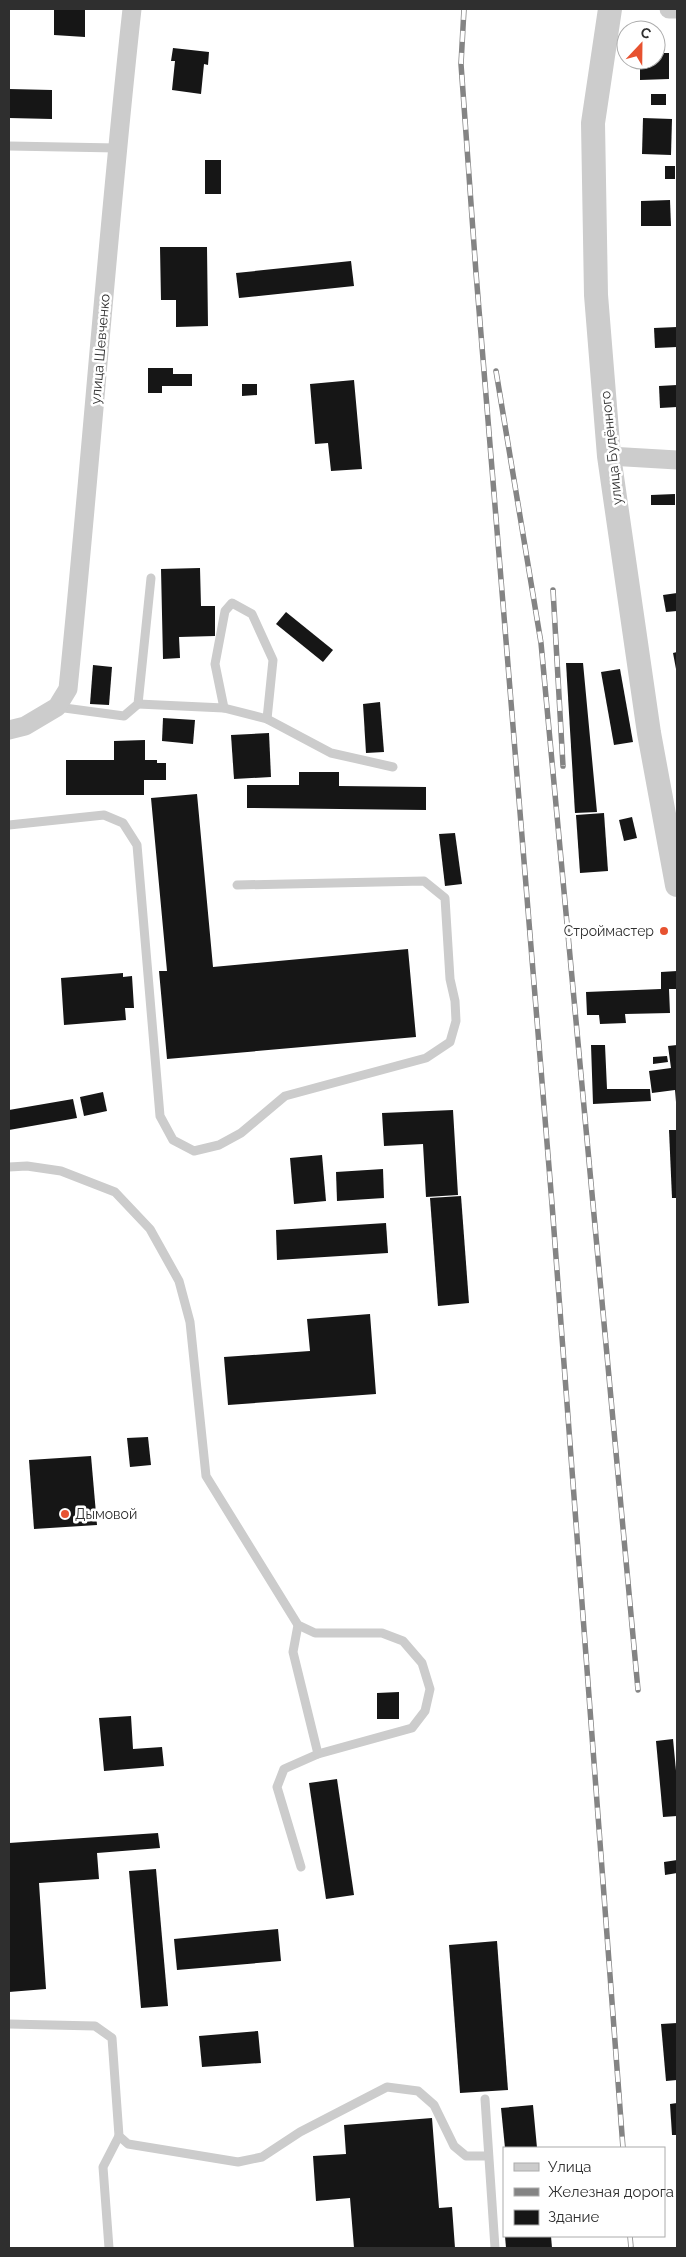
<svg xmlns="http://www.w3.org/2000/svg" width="686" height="2257" viewBox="0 0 686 2257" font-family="Raleway,sans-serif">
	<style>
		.building { fill: #161616 }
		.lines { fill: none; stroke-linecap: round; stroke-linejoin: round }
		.service { stroke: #ccc; stroke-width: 9 }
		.minor { stroke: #ccc; stroke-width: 19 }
		.tertiary { stroke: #ccc; stroke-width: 24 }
		.rail-casing { stroke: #848484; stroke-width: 5.5 }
		.rail { stroke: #fff; stroke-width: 4; stroke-dasharray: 11; stroke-linecap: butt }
		.poi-dot { fill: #e75230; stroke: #fff; stroke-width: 2 }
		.labels { text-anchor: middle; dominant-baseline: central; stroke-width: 5; stroke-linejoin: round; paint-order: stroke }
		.street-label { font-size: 14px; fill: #2f2f2f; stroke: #fff }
		.poi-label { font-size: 14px; fill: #2f2f2f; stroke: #fff; text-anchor: end }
	</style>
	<rect width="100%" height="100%" fill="#fff"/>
	<!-- building -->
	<g class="building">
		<polygon points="54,9 85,9 85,37 54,35"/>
		<polygon points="173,48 209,52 208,65 204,64 201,94 172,90 175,61 171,61"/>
		<polygon points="656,53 669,53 669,79 640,80 640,60 656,60"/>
		<polygon points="9,89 52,90 52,119 9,118"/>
		<rect x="651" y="94" width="15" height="11"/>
		<polygon points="643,118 672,119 671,155 642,154"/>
		<rect x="205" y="160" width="16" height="34"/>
		<rect x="665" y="166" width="10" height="13"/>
		<polygon points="670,200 671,226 641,226 641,201"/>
		<polygon points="160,247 207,247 208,326 176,327 176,300 161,300"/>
		<polygon points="351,261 354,286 239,298 236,273"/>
		<polygon points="677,327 677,347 655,348 654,328"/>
		<polygon points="148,368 173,368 173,374 192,374 192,386 162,386 162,393 148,393"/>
		<polygon points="354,380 362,469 331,471 328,443 315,444 310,384"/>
		<polygon points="242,384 257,384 257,395 242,396"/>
		<polygon points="677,385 677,407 660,408 659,386"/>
		<polygon points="675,494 675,505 651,505 651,495"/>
		<polygon points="200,568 201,606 215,606 215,636 179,637 180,658 163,659 161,569"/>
		<polygon points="677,593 677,611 666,612 663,595"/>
		<polygon points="286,612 333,650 323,662 276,624"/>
		<polygon points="677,652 677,669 676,669 673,653"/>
		<polygon points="566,663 583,663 597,812 575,813"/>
		<polygon points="93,665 112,667 109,705 90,704"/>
		<polygon points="620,669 633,742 614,745 601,672"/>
		<polygon points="380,702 384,752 366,753 363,704"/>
		<polygon points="163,718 195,720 193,744 162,741"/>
		<polygon points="269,733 271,777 234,779 231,735"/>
		<polygon points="145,740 145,760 157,760 157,763 166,763 166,780 144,780 144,795 66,795 66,760 114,760 114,741"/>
		<polygon points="299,772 339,772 339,786 426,787 426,810 247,808 247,785 299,785"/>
		<polygon points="197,794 213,967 408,949 416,1037 167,1059 159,971 167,971 151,798"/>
		<polygon points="604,813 608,871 580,873 576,815"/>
		<polygon points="632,817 637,838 624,841 619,820"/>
		<polygon points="455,833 462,884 445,886 439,834"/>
		<polygon points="677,971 677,989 669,989 670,1013 625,1014 626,1023 600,1024 599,1015 587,1015 586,992 661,989 661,972"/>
		<polygon points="123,973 123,977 132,976 134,1008 125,1008 126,1020 64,1025 61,978"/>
		<polygon points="591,1045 605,1045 607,1089 650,1089 651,1101 593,1104"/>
		<polygon points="677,1045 677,1102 676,1102 675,1090 652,1093 649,1071 671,1068 668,1046"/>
		<polygon points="667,1056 668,1062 653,1064 653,1057"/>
		<polygon points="103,1092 107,1111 84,1116 80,1097"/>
		<polygon points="73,1099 77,1118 9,1130 9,1110"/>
		<polygon points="453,1110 458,1195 426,1197 423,1144 384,1146 382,1113"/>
		<polygon points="669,1130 677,1130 677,1198 672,1198"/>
		<polygon points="322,1155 326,1201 294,1204 290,1158"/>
		<polygon points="383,1169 384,1198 337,1201 336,1172"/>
		<polygon points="461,1196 469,1303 438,1306 430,1198"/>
		<polygon points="386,1223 388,1253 277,1260 276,1230"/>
		<polygon points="370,1314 376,1394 228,1405 224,1357 310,1351 307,1319"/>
		<polygon points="148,1437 151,1465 130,1467 127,1438"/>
		<polygon points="91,1456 97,1525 34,1529 29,1460"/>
		<polygon points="399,1692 399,1719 377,1719 377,1693"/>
		<polygon points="131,1716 133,1749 162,1747 164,1766 104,1771 99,1718"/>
		<polygon points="673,1739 677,1781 677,1816 663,1817 656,1741"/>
		<polygon points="337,1779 354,1895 326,1899 309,1783"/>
		<polygon points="158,1833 160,1848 97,1853 99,1879 39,1883 46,1989 9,1992 9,1843"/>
		<polygon points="677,1860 677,1873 665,1875 664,1862"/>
		<polygon points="156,1869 168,2006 141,2008 129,1871"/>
		<polygon points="278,1929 281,1961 177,1970 174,1939"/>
		<polygon points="497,1941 508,2090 460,2093 449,1945"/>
		<polygon points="677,2023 677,2080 666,2081 661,2024"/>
		<polygon points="258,2031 261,2063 202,2067 199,2036"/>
		<polygon points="677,2103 677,2135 672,2135 670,2104"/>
		<polygon points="533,2105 537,2148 505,2148 501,2108"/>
		<polygon points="432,2118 439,2208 452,2207 455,2248 354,2248 350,2198 316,2201 313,2156 346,2154 344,2125"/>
		<polygon points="505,2236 551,2236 552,2248 506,2248"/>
	</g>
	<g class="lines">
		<!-- service -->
		<g class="service">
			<polyline points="9,146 117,148"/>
			<polyline points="138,704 224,708 267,719 331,753 393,767"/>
			<polyline points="57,707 124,716 138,704 151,578"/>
			<polyline points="224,708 215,664 225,611 232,603 252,614 273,660 267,719"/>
			<polyline points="9,825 104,815 123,823 137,845 160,1116 173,1140 194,1151 219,1145 241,1133 285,1096 426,1058 450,1042 456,1021 455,1001 450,979 445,898 424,881 237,885"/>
			<polyline points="9,1167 27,1166 61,1171 115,1192 150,1229 179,1281 190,1322 206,1476 298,1625 315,1633 382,1633 403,1641 422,1663 430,1689 425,1711 412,1728 318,1754 284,1769 277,1787 301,1867"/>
			<polyline points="298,1625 293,1652 318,1754"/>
			<polyline points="9,2024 95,2026 112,2038 119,2136 128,2144 238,2162 262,2157 300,2132 387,2087 418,2091 434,2105 454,2146 466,2156 487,2156"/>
			<polyline points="485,2099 495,2248"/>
			<polyline points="109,2248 103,2167 119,2136"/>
		</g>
		<!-- minor -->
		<g class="minor">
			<polyline points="669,9 677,9"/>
			<polyline points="609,456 677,460"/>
			<path d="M9,730L25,726L57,707L68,689C91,462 107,235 132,9"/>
		</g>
		<!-- tertiary -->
		<polyline class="tertiary" points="610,9 593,123 596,295 609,456 649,733 677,885"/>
		<defs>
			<g id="rail">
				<polyline points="464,9 461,64 476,273 552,1204 623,2148"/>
				<polyline points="496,371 541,643 638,1690"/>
				<polyline points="553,590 563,766"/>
				<polyline points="630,2236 631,2248"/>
			</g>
		</defs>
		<!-- rail casing -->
		<use href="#rail" class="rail-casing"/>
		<!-- rail -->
		<use href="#rail" class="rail"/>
	</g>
	<!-- markers -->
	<g class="poi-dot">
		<circle cx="664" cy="931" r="5"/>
		<circle cx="65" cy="1514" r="5"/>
	</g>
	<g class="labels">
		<!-- street labels -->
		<g class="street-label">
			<text transform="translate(100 349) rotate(-85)">улица Шевченко</text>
			<text transform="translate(611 448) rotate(-96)">улица Будённого</text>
		</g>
		<!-- poi labels -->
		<g class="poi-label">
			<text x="654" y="931">Строймастер</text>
			<text x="75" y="1514" text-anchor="start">Дымовой</text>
		</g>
	</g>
	<!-- border -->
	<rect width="686" height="2257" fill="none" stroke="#2f2f2f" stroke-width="20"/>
	<!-- legend -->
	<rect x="503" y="2147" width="162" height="90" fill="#ffffff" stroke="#acacac"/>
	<rect x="514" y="2163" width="25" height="8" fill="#cccccc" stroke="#acacac"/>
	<text x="548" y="2172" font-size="15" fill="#2f2f2f">Улица</text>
	<rect x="514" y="2188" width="25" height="8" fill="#848484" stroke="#acacac"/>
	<text x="548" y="2197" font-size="15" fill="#2f2f2f">Железная дорога</text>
	<rect x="514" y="2210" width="25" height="15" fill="#161616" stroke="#acacac"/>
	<text x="548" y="2222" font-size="15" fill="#2f2f2f">Здание</text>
	<!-- north arrow -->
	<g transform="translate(641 45) rotate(22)"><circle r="24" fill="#ffffff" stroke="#acacac"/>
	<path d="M0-4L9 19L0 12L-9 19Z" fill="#e75230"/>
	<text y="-8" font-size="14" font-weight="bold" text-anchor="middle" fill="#2f2f2f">С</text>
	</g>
</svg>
